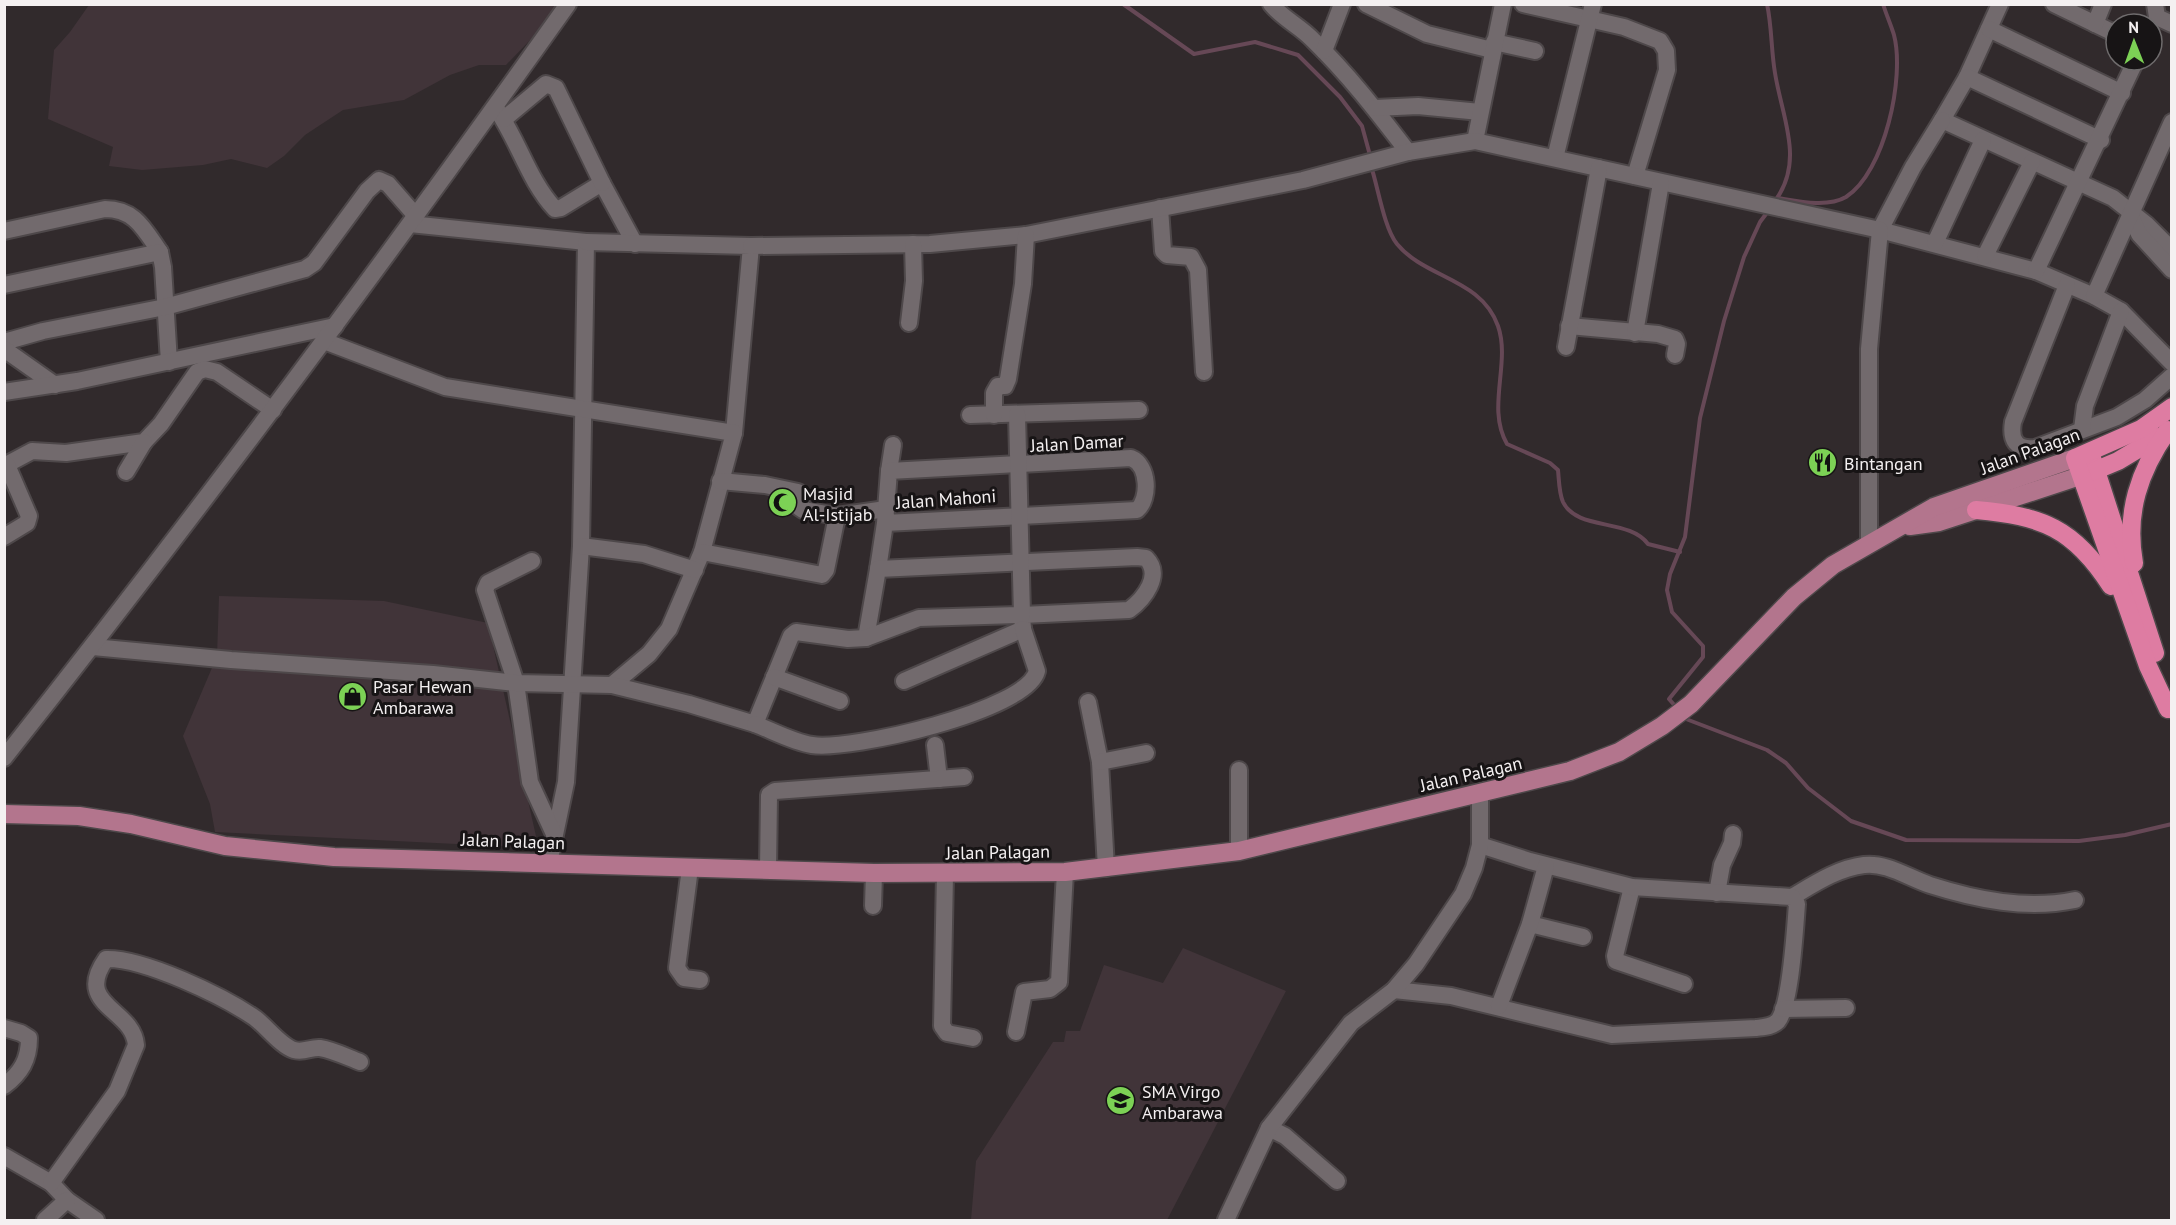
<svg xmlns="http://www.w3.org/2000/svg" width="2176" height="1225" viewBox="0 0 2176 1225" font-family="'PT Sans',sans-serif">
	<style>
		.built { fill: #413439 }
		.lines { fill: none; stroke-linecap: round; stroke-linejoin: round }
		.stream { stroke: #664856; stroke-width: 4 }
		.minor-casing { stroke: #4e484a; stroke-width: 20 }
		.major-casing { stroke: #4e484a; stroke-width: 21 }
		.highway-casing { stroke: #4e484a; stroke-width: 21 }
		.minor { stroke: #726a6d; stroke-width: 16 }
		.major { stroke: #b3758d; stroke-width: 18 }
		.highway { stroke: #de7ca2; stroke-width: 18 }
		.labels { text-anchor: middle; dominant-baseline: central; stroke-width: 6; stroke-linejoin: round; paint-order: stroke }
		.street-label { font-size: 18px; fill: #f4f0f1; stroke: #171415 }
		.poi-label { font-size: 18px; fill: #f4f0f1; stroke: #171415; text-anchor: start }
	</style>
	<rect width="100%" height="100%" fill="#312a2c"/>
	<!-- built -->
	<g class="built">
		<polygon points="89,5 89,4 557,5 537,33 506,65 479,65 450,75 404,100 343,110 305,135 284,156 267,168 231,159 203,165 142,170 109,166 113,147 48,119 54,50 70,32"/>
		<polygon points="219,596 384,601 488,623 538,845 497,846 215,832 210,804 183,736 217,656"/>
		<polygon points="1183,948 1286,991 1167,1220 971,1220 976,1161 1053,1042 1064,1042 1066,1031 1080,1031 1104,965 1163,983"/>
	</g>
	<g class="lines">
		<!-- stream -->
		<g class="stream">
			<polyline points="1123,4 1194,54 1255,42 1298,55 1340,97 1362,126 1371,159"/>
			<path d="M1767,4C1772,27 1771,50 1775,73C1782,118 1805,160 1775,201"/>
			<path d="M1371,166C1378,187 1384,228 1397,244C1426,279 1481,278 1498,326C1511,363 1486,408 1507,444L1550,463L1558,470C1559,480 1559,493 1563,502C1577,531 1629,518 1648,544L1680,552"/>
			<path d="M1778,198C1797,201 1827,208 1846,197C1885,172 1905,77 1894,35C1891,25 1886,14 1883,4"/>
			<polyline points="1676,707 1669,699 1703,657 1703,646 1672,612 1667,590 1670,574 1685,537 1700,418 1724,321 1744,257 1760,222 1769,210"/>
			<polyline points="1683,716 1686,719 1767,750 1786,763 1808,788 1851,821 1906,840 2079,841 2125,835 2172,824"/>
		</g>
		<defs>
			<g id="minor">
				<path d="M1271,4C1283,19 1300,26 1313,40C1349,75 1378,113 1408,152"/>
				<polyline points="1366,4 1427,34 1492,50"/>
				<polyline points="1523,4 1624,27 1660,41 1666,51 1667,70 1635,176"/>
				<polyline points="2000,4 1967,77 1942,120 2113,198 2146,224 2172,250"/>
				<polyline points="2054,4 2116,34"/>
				<polyline points="2155,4 2157,17 2172,24"/>
				<polyline points="2095,24 2103,4"/>
				<polyline points="1989,29 2122,93"/>
				<polyline points="1494,42 1535,51"/>
				<polyline points="1324,51 1342,4"/>
				<polyline points="1967,77 2101,140"/>
				<path d="M495,107C518,139 528,180 555,209L561,208L602,183L635,244"/>
				<polyline points="1375,108 1418,106 1480,112"/>
				<polyline points="504,119 546,84 556,88 602,183"/>
				<polyline points="1942,120 1913,167 1880,230 2036,271 2094,296 2121,311 2172,363"/>
				<polyline points="1475,141 1503,4"/>
				<polyline points="1555,158 1593,4"/>
				<polyline points="1160,208 1163,251 1167,255 1191,257 1198,270 1204,372"/>
				<polyline points="2130,214 2139,234 2172,270"/>
				<polyline points="410,224 586,242 581,546 566,782 549,863"/>
				<path d="M4,231L105,209C135,209 144,229 160,252"/>
				<polyline points="586,242 751,246 734,433"/>
				<polyline points="1935,243 1983,140"/>
				<polyline points="751,246 930,244 1026,235 1303,180 1408,152 1475,141 1880,230 1869,349 1869,542"/>
				<polyline points="1985,256 2032,162"/>
				<polyline points="2036,271 2136,60"/>
				<polyline points="4,285 160,252 163,267 169,362"/>
				<path d="M2067,285L2013,422C2010,440 2016,450 2035,448L2117,417L2145,400L2172,376"/>
				<polyline points="2094,296 2172,122"/>
				<polyline points="909,323 914,281 913,244"/>
				<polyline points="1569,326 1658,334 1675,339 1677,344 1675,355"/>
				<polyline points="1635,333 1661,183"/>
				<polyline points="324,341 445,387 734,433 702,552 669,629 649,654 612,685"/>
				<polyline points="4,342 43,331 165,307 305,269 314,263 367,191 379,180 388,184 416,216"/>
				<polyline points="1566,347 1599,168"/>
				<polyline points="4,349 55,385"/>
				<polyline points="4,392 77,381 335,326"/>
				<polyline points="970,415 1139,410"/>
				<polyline points="994,415 994,393 998,386 1005,386 1008,379 1023,284 1026,235"/>
				<polyline points="2082,429 2085,406 2121,311"/>
				<polyline points="4,466 32,451 66,453 144,442 161,424 197,372 205,369 217,372 273,410"/>
				<polyline points="889,471 893,445"/>
				<polyline points="126,472 144,442"/>
				<polyline points="720,481 765,485 798,492 801,496 800,508 803,510 837,516 886,509"/>
				<polyline points="4,537 27,523 29,516 7,465"/>
				<polyline points="581,546 644,554 695,570"/>
				<polyline points="702,552 822,575 826,570 837,516"/>
				<polyline points="532,561 488,583 485,590 516,683 530,782 554,834"/>
				<path d="M878,569L885,523L1137,510C1150,499 1149,465 1131,458L889,471L885,523"/>
				<path d="M866,638L878,569L1137,557L1146,558C1163,575 1144,599 1129,610L1022,615L1023,629L904,681"/>
				<polyline points="93,647 231,660 433,674 516,683 612,685 689,704 755,724 791,636 796,632 848,639 866,638 919,618 1022,615 1017,414"/>
				<polyline points="774,677 840,701"/>
				<polyline points="1088,702 1100,762 1106,868"/>
				<path d="M755,724C773,731 793,742 812,745C850,751 1027,711 1037,671L1023,629"/>
				<polyline points="935,745 939,779"/>
				<path d="M4,758C199,512 386,260 568,4"/>
				<polyline points="1100,762 1146,753"/>
				<polyline points="1239,770 1239,851"/>
				<polyline points="690,868 677,968 684,978 700,980"/>
				<polyline points="768,870 769,795 775,791 964,777"/>
				<polyline points="945,874 942,1026 947,1033 973,1038"/>
				<polyline points="1632,887 1615,956 1616,961 1684,984"/>
				<polyline points="1717,893 1722,865 1732,843 1733,834"/>
				<path d="M1792,897C1814,884 1838,868 1864,865C1886,862 1909,878 1930,885C1977,900 2027,910 2075,900"/>
				<polyline points="873,906 874,873"/>
				<polyline points="1530,924 1583,937"/>
				<path d="M1394,990L1451,996L1612,1035L1756,1028C1764,1027 1772,1027 1778,1021C1791,1004 1795,928 1797,904L1792,897L1632,887L1530,861L1480,845"/>
				<polyline points="1499,1006 1530,924 1546,866"/>
				<polyline points="1783,1009 1846,1008"/>
				<path d="M4,1028L21,1033L29,1038C29,1060 21,1073 4,1086"/>
				<polyline points="1016,1032 1024,992 1050,989 1059,982 1065,872"/>
				<polyline points="1269,1128 1285,1136 1337,1181"/>
				<polyline points="4,1156 51,1183 67,1200 96,1220"/>
				<path d="M51,1183L117,1091L136,1045C133,1008 73,1006 106,959C144,958 223,996 255,1018C267,1027 281,1046 294,1050C304,1053 311,1047 320,1048C333,1050 347,1057 360,1062"/>
				<polyline points="45,1220 67,1200"/>
				<polyline points="1226,1220 1269,1128 1351,1023 1394,990 1416,964 1463,894 1474,868 1480,845 1480,794"/>
			</g>
			<g id="major">
				<polyline points="1910,526 1939,522 2080,476"/>
				<polyline points="4,814 79,816 131,824 225,846 334,857 874,873 1065,872 1239,851 1570,771 1619,752 1662,726 1691,704 1794,597 1833,565 1934,507 2075,458"/>
			</g>
			<g id="highway">
				<polyline points="2090,452 2155,653"/>
				<polyline points="2087,474 2118,461 2158,437"/>
				<path d="M1976,510C2042,516 2074,528 2111,586"/>
				<path d="M2134,563C2125,513 2139,471 2168,430"/>
				<polyline points="2168,709 2148,666 2075,458 2141,429 2172,407"/>
			</g>
		</defs>
		<!-- minor casing -->
		<use href="#minor" class="minor-casing"/>
		<!-- major casing -->
		<use href="#major" class="major-casing"/>
		<!-- highway casing -->
		<use href="#highway" class="highway-casing"/>
		<!-- minor -->
		<use href="#minor" class="minor"/>
		<!-- major -->
		<use href="#major" class="major"/>
		<!-- highway -->
		<use href="#highway" class="highway"/>
	</g>
	<!-- icons -->
	<defs>
		<symbol id="restaurant-disc" viewBox="-11 -11 22 22"><circle r="9.5" fill="#7cd155" stroke="#171415"/><path d="M-5-6h1v4h1v-4h1v4h1v-4h1v5L-1.5 .5V6h-2V.5L-5-1ZM5-6V6H3V1.5H1.5Q1.5-4 5-6Z" fill="#111"/></symbol>
		<symbol id="mosque-disc" viewBox="-11 -11 22 22"><circle r="9.5" fill="#7cd155" stroke="#171415"/><path d="M3.5-4.9A6 6 0 1 0 3.5 4.9A5 5 0 1 1 3.5-4.9Z" fill="#111"/></symbol>
		<symbol id="shop-disc" viewBox="-11 -11 22 22"><circle r="9.5" fill="#7cd155" stroke="#171415"/><path d="M-5-2.5h2.3a2.7 3.5 0 0 1 5.4 0H5L5.5 6h-11ZM-1.5-2.5h3a1.5 2.3 0 0 0-3 0Z" fill="#111"/></symbol>
		<symbol id="school-disc" viewBox="-11 -11 22 22"><circle r="9.5" fill="#7cd155" stroke="#171415"/><path d="M0-5L7-2L0 1L-7-2ZM-4 1L0 2.5L4 1V4Q0 6-4 4Z" fill="#111"/></symbol>
	</defs>
	<g fill-rule="evenodd">
		<use href="#restaurant-disc" x="1806" y="446" width="33" height="33"/>
		<use href="#mosque-disc" x="766" y="486" width="33" height="33"/>
		<use href="#shop-disc" x="336" y="680" width="33" height="33"/>
		<use href="#school-disc" x="1104" y="1084" width="33" height="33"/>
	</g>
	<g class="labels">
		<!-- street labels -->
		<g class="street-label">
			<text transform="translate(1077 443) rotate(-3)">Jalan Damar</text>
			<text transform="translate(2030 451) rotate(-20)">Jalan Palagan</text>
			<text transform="translate(946 499) rotate(-4)">Jalan Mahoni</text>
			<text transform="translate(1471 774) rotate(-13)">Jalan Palagan</text>
			<text transform="translate(513 841) rotate(2)">Jalan Palagan</text>
			<text transform="translate(998 852) rotate(-1)">Jalan Palagan</text>
		</g>
		<!-- poi labels -->
		<g class="poi-label">
			<text x="1844" y="463">Bintangan</text>
			<text x="803" y="493">Masjid<tspan x="803" dy="21">Al-Istijab</tspan></text>
			<text x="373" y="686">Pasar Hewan<tspan x="373" dy="21">Ambarawa</tspan></text>
			<text x="1142" y="1091">SMA Virgo<tspan x="1142" dy="21">Ambarawa</tspan></text>
		</g>
	</g>
	<!-- border -->
	<rect width="2176" height="1225" fill="none" stroke="#f4f0f1" stroke-width="12"/>
	<!-- north arrow -->
	<g transform="translate(2134 42) rotate(359)"><circle r="28" fill="#171415" stroke="#6f6c6d" stroke-width="1.5"/>
	<path d="M0-4.5L10 22L0 15L-10 22Z" fill="#7cd155"/>
	<text y="-9" font-size="16" font-weight="bold" text-anchor="middle" fill="#f4f0f1">N</text>
	</g>
</svg>
